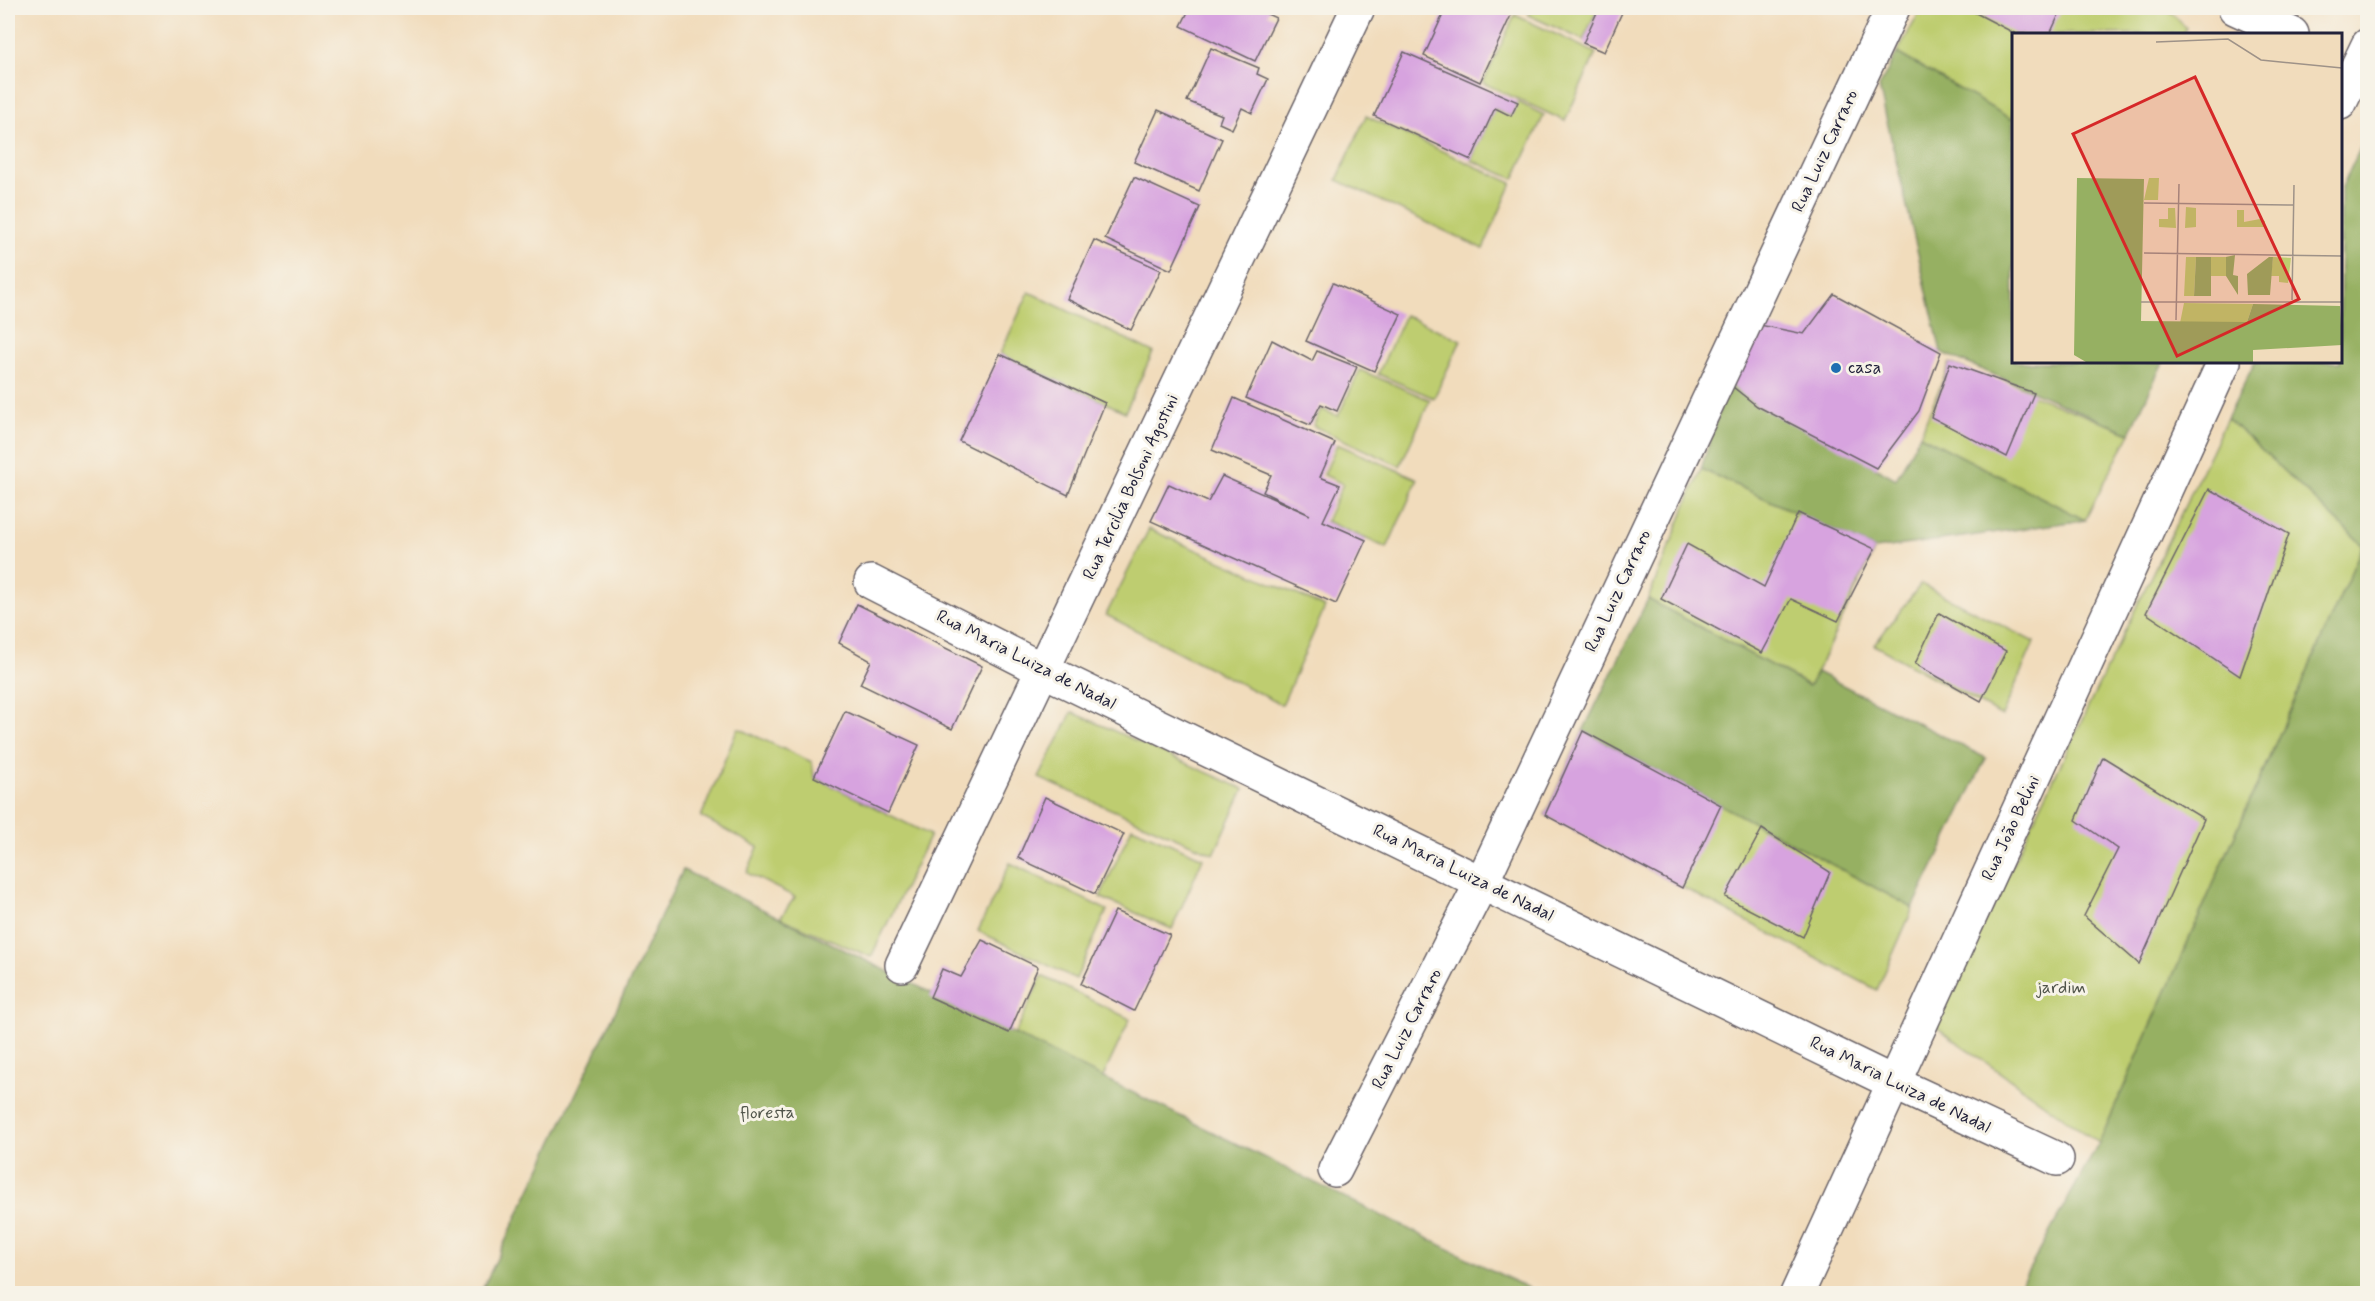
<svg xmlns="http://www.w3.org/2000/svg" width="2375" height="1301" viewBox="0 0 2375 1301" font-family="Mynerve,sans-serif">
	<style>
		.green { fill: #becd6f; stroke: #707855; stroke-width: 1.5 }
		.forest { fill: #96b062; stroke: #5c694e; stroke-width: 1.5 }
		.building { fill: #d7a3df }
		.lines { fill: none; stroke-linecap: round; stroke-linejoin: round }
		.minor-casing { stroke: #6a6368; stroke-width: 36 }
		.minor { stroke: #fff; stroke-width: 33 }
		.poi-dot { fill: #1f6fb2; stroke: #f7f3e8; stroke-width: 2 }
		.labels { text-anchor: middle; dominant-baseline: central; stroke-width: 6; stroke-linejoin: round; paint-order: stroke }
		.street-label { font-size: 18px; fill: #22223b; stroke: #f7f3e8 }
		.poi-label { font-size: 18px; fill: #22223b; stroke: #f7f3e8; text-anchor: start }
		.park-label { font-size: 18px; fill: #51554b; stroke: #f7f3e8 }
		.inset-road { fill: none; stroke: #9e9288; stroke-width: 1.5 }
		.view { fill: #d62828; fill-opacity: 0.15; stroke: #d62828; stroke-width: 3 }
		.inset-edge { fill: none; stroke: #22223b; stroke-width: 3 }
	</style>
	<rect width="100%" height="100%" fill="#f7f3e8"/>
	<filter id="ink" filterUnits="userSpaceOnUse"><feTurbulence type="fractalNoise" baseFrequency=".0167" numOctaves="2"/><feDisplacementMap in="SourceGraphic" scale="12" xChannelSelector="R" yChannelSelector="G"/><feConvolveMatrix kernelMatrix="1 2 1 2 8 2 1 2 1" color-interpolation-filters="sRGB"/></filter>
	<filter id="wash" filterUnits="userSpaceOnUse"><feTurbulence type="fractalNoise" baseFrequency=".008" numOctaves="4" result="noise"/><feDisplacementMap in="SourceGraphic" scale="24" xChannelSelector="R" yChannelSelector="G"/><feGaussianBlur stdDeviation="1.35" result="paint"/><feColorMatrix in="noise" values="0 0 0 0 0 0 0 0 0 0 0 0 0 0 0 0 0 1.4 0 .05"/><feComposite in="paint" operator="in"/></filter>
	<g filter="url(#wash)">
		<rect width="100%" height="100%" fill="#f1dcbc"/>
		<!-- green -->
		<g class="green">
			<polygon points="1531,8 1598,8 1583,40 1528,15"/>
			<polygon points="1922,8 2167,8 2186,28 2182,34 2014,34 2013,124 1897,53"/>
			<polygon points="1515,15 1596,53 1565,121 1483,83"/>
			<polygon points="1518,102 1544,115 1514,179 1471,160 1495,108 1511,116"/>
			<polygon points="1366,116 1512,183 1483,249 1337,180"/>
			<polygon points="1029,292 1153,352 1125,412 1000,354"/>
			<polygon points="1405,315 1461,340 1434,398 1378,374"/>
			<polygon points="1950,363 2130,433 2085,520 1920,435"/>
			<polygon points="1360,370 1430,400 1400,466 1313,426 1321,409 1338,416"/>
			<polygon points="2227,418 2363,545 2099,1143 1935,1026"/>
			<polygon points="1337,444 1418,479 1387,548 1326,521 1343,484 1324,475"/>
			<polygon points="1701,469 1875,549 1810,686 1648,599"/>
			<polygon points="1149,529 1325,607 1282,705 1106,615"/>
			<polygon points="1921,584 2034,642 2002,716 1874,645"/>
			<polygon points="1072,712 1244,789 1214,854 1039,778"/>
			<polygon points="738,728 812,762 814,777 930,835 871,957 780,918 795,897 747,873 758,847 701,817"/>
			<polygon points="1583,731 1913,908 1877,990 1545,815"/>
			<polygon points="1132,827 1203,858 1172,929 1100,897"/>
			<polygon points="1010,863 1107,910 1076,979 978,931"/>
			<polygon points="1042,976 1130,1019 1102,1079 1014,1036"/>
		</g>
		<!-- forest -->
		<g class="forest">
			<polygon points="1897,53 2013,120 2014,362 2163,362 2130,433 1941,352 1879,87"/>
			<polygon points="2367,134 2367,1293 2016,1293 2099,1143 2363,545 2227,418 2255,362 2340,362 2341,189"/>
			<polygon points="1728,383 1896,479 1920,435 2085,520 1875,549 1701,469"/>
			<polygon points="1648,599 1809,686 1817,672 1986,758 1913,908 1583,731"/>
			<polygon points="683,870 1538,1293 480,1294"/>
		</g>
		<g id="blocks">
			<!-- building -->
			<g class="building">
				<polygon points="1190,8 1272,8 1267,14 1276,18 1255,61 1181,26"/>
				<polygon points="1446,8 1504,8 1513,11 1480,82 1424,56"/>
				<polygon points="1599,8 1624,8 1604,52 1583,43"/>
				<polygon points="1966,8 2062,8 2050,34 2016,34"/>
				<polygon points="1211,48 1259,68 1257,74 1268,79 1252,113 1242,108 1232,129 1219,123 1222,115 1187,101"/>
				<polygon points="1404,52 1518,102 1511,116 1495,108 1471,160 1374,116"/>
				<polygon points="1158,110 1222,139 1199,191 1134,162"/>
				<polygon points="1134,177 1200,207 1171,270 1105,239"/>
				<polygon points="1094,240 1161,270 1131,330 1067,299"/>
				<polygon points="1333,283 1401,314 1374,371 1306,341"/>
				<polygon points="1834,294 1941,352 1919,411 1876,468 1757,406 1728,383 1760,325 1804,334"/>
				<polygon points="1272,340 1312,361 1317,351 1357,367 1337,411 1321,404 1310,425 1246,398"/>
				<polygon points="1000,354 1105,403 1068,495 959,441"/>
				<polygon points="1950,363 2034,393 2007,457 1931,417"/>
				<polygon points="1234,398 1335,443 1320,477 1340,485 1323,521 1366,540 1336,604 1151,521 1169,484 1208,502 1222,476 1310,515 1263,492 1271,475 1212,450"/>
				<polygon points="2209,489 2289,534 2240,676 2146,613"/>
				<polygon points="1798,513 1875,549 1838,621 1791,599 1762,653 1661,599 1687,544 1764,587"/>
				<polygon points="857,604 982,666 952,729 860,684 871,661 839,643"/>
				<polygon points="1939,613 2006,651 1981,701 1915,664"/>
				<polygon points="845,711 919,745 888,813 814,777"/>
				<polygon points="1583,731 1721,805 1682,888 1545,815"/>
				<polygon points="2103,757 2204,819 2139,964 2084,916 2118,849 2076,820"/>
				<polygon points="1045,797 1124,834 1095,894 1018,858"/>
				<polygon points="1762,829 1830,872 1803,937 1725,897"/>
				<polygon points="1115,911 1170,935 1134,1011 1081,984"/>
				<polygon points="982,940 1038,967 1009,1033 930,997 942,969 961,977"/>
			</g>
		</g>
	</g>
	<g filter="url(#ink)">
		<use href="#blocks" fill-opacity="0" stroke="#6a6368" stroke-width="1.5"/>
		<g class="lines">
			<defs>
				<g id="minor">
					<polyline points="2235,8 2292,34"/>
					<polyline points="2340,103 2368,45"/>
					<polyline points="871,582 1043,670 1894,1083 2057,1159"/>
					<polyline points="902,965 1358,8"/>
					<polyline points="1335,1170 1482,882 1893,8"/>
					<polyline points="1797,1294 2224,362"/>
				</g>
			</defs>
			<!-- minor casing -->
			<use href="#minor" class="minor-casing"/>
			<!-- minor -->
			<use href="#minor" class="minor"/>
		</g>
	</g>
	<!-- markers -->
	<circle class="poi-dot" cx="1836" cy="368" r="6"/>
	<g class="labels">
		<!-- street labels -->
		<g class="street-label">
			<text transform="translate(1825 151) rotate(-65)">Rua Luiz Carraro</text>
			<text transform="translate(1131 487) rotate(-65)">Rua Tercilia Bolsoni Agostini</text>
			<text transform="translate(1618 591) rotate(-65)">Rua Luiz Carraro</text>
			<text transform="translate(1026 660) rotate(27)">Rua Maria Luiza de Nadal</text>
			<text transform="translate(2011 828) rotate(-65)">Rua João Belini</text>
			<text transform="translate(1463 873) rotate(26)">Rua Maria Luiza de Nadal</text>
			<text transform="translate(1407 1029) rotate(-63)">Rua Luiz Carraro</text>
			<text transform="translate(1900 1085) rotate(26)">Rua Maria Luiza de Nadal</text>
		</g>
		<!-- poi labels -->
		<g class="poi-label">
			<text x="1848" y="368">casa</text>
		</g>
		<!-- park labels -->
		<g class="park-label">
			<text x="2061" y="988">jardim</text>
			<text x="767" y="1113">floresta</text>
		</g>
	</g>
	<!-- overview -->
	<g transform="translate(2012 33)">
		<rect width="330" height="330" fill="#f1dcbc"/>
		<path d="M137,145H147L146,167H132ZM174,174L184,175V194L173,195ZM156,175H163L164,195L147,194V186H156ZM225,177H232V189L248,186L253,188V194H225ZM174,224H184L182,263H172ZM199,224H214V243H198ZM261,224L279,225L276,250L267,249V243H259ZM172,270L241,271L235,289L168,290Z" fill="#becd6f"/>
		<path d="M65,145L132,146L129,288L235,289L241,271L328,273L330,312L241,317V329H74L62,322ZM223,222L221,242L226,243V262L214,243V224ZM184,224H199V263H182ZM257,224H261L258,262H236L235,241Z" fill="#96b062"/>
		<path class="inset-road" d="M144,9L216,6L249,27L330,35M132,170L282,172M132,220L330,223M280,267L282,152M129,269H330M164,287L167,151"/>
		<path class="view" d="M183,44L287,266L165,323L61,101Z"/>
		<rect width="330" height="330" class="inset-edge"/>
	</g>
	<!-- margin -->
	<rect width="2375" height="1301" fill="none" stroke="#f7f3e8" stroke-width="30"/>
</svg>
